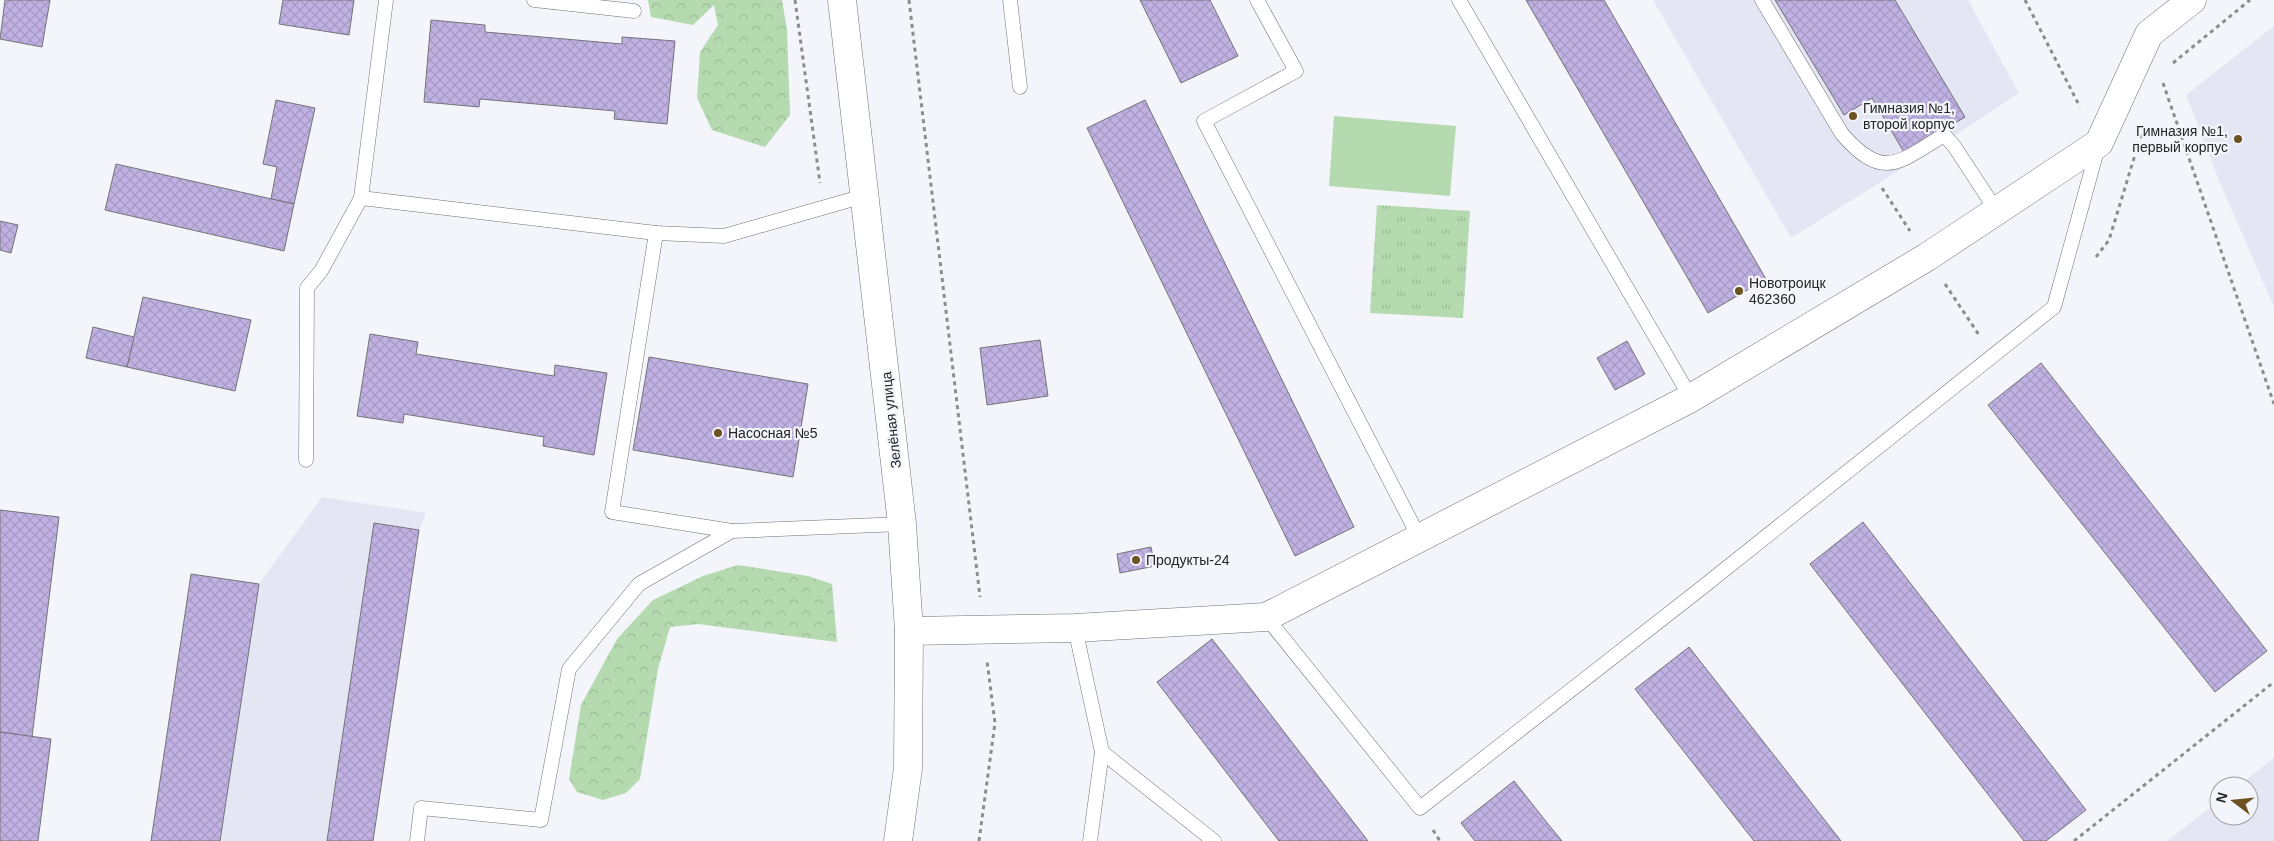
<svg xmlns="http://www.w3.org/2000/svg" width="2274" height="841" viewBox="0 0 2274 841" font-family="Arial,sans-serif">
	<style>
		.built { fill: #e4e7f3 }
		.grass { fill: #b5dab0 }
		.forest { fill: url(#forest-crowns) }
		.park { fill: url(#park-tufts) }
		.building { fill: url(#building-cross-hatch); stroke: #747377 }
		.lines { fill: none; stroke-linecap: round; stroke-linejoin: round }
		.service-casing { stroke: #717277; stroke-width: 15 }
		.minor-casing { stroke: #717277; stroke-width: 29 }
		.secondary-casing { stroke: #717277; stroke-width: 29 }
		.path { stroke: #8b8c90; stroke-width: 3; stroke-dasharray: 4 4; stroke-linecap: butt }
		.service { stroke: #fff; stroke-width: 14 }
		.minor { stroke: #fff; stroke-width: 28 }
		.secondary { stroke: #fff; stroke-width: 28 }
		.poi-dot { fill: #6c5123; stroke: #f3f5fa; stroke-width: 2 }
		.labels { text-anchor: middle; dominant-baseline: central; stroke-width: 4.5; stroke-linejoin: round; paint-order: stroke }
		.poi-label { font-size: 14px; fill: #232426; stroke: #f3f5fa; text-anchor: start }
		.street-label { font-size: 14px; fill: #232426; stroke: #f3f5fa }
	</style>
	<defs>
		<pattern id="forest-crowns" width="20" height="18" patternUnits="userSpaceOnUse" patternTransform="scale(1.25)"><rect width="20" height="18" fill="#b5dab0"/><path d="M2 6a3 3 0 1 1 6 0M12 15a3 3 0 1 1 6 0" fill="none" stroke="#9bbb97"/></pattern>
		<pattern id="park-tufts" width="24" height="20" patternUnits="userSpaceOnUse" patternTransform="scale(1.25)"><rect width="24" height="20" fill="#b5dab0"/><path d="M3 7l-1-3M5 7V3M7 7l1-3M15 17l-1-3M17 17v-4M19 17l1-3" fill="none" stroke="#9bbb97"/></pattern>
		<pattern id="building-cross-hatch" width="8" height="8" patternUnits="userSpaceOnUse" patternTransform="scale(1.25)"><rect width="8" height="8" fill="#c0b1e3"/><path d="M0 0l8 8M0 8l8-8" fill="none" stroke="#a598c3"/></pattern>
	</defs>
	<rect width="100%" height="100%" fill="#f3f5fa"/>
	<!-- built -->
	<g class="built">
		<polygon points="1653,0 1968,0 2019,93 1950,139 1791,238"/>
		<polygon points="2274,26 2274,307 2220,183 2186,95"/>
		<polygon points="322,497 426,513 419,530 373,841 220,841 259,584"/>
		<polygon points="2274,758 2274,841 2167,841 2219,801 2219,816 2249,816 2249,786 2238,786"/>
	</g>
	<!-- grass -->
	<polygon class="grass" points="1334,116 1456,126 1450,196 1329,186"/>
	<!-- forest -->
	<g class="forest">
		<polygon points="648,0 782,0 787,29 790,115 765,147 712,130 697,98 700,52 718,25 714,5 693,25 651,17"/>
		<polygon points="738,565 808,576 832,584 837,642 698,624 670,627 658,669 640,779 626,793 603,800 577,792 569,779 581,705 617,639 653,600 703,576"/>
	</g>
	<!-- park -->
	<polygon class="park" points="1377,205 1470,211 1463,318 1370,313"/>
	<!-- building -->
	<g class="building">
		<polygon points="5,0 50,0 42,47 0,39"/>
		<polygon points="283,0 354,0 349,35 279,24"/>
		<polygon points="1140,0 1210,0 1238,56 1181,83"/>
		<polygon points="1526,0 1604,0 1766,279 1708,313"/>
		<polygon points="1775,0 1895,0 1965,117 1905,154 1872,98 1844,115"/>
		<polygon points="431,20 485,25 485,32 622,44 622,37 675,41 667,124 614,119 615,111 480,99 479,107 424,102"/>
		<polygon points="276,100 315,108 294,204 271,199 277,167 263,164"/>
		<polygon points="1145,100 1354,527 1295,556 1087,128"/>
		<polygon points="116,164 294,204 284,251 105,210"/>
		<polygon points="0,221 18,225 11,253 0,250"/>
		<polygon points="143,297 251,320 235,391 127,367"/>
		<polygon points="93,327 134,337 127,367 86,358"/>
		<polygon points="370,334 418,342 416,354 554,376 555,365 607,373 594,455 543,446 544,437 404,414 403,423 357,416"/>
		<polygon points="1040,340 1048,396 987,405 980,348"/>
		<polygon points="1627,341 1645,374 1615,390 1597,358"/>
		<polygon points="649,357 808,384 793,477 633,450"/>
		<polygon points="2041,363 2267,651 2215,692 1988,405"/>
		<polygon points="0,510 59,517 32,737 0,732"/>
		<polygon points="1863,522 2086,810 2046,841 2024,841 1810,564"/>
		<polygon points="374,523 419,530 373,841 327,841"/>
		<polygon points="1151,547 1155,566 1120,573 1117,554"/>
		<polygon points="191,574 259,584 220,841 151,841"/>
		<polygon points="1212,639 1241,676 1368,841 1279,841 1157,682"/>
		<polygon points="1689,647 1780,763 1841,841 1754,841 1635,689"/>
		<polygon points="0,732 51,739 38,841 0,841"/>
		<polygon points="1514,781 1548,824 1562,841 1475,841 1461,823"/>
	</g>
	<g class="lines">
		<defs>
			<g id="service">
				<polyline points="386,0 361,198 656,233 724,236 864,196"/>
				<polyline points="534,0 553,2 553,0"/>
				<polyline points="1010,0 1020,87"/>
				<polyline points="1257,0 1296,71 1204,121 1420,539"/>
				<polyline points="1459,0 1691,398"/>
				<path d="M1762,0L1842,134C1883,181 1898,163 1944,135L1954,146L1996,210"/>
				<polyline points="553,2 634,11"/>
				<polyline points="656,233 612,512 732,531 902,524"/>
				<polyline points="306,460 307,288 321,271 361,198"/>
				<polyline points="1266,617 1420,808 1699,590 2054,307 2098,147"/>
				<polyline points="1075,628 1102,752 1214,841"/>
				<polyline points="417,841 421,808 541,820 569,669 639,584 732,531"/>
				<polyline points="1090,841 1102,752"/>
			</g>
			<polyline id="minor" points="909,631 1075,628 1266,617 1691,398 1927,257 2099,143 2149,34 2192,0"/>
			<polyline id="secondary" points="842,0 902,524 909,631 908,768 898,841"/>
		</defs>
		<!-- service casing -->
		<use href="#service" class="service-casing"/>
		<!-- minor casing -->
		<use href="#minor" class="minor-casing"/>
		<!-- secondary casing -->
		<use href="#secondary" class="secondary-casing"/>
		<!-- path -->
		<g class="path">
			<polyline points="795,0 820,183"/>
			<polyline points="909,0 980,597"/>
			<polyline points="2025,0 2080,107"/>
			<polyline points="2173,63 2250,0"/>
			<polyline points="2163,83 2274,404"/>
			<polyline points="1882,188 1910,231"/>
			<polyline points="2096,257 2109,240 2142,132"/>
			<polyline points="1945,284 1979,335"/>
			<polyline points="1433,830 1440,841"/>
			<polyline points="979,841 995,723 987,661"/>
			<polyline points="2074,841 2274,682"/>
		</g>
		<!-- service -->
		<use href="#service" class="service"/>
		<!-- minor -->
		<use href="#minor" class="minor"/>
		<!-- secondary -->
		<use href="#secondary" class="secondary"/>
	</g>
	<!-- markers -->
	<g class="poi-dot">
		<circle cx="1853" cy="116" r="5"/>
		<circle cx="2238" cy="139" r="5"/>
		<circle cx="1739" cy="291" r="5"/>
		<circle cx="718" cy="433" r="5"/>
		<circle cx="1136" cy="560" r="5"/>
	</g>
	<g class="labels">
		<!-- poi labels -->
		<g class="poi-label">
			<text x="1863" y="108">Гимназия №1,<tspan x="1863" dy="16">второй корпус</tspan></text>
			<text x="2228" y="131" text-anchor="end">Гимназия №1,<tspan x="2228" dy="16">первый корпус</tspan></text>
			<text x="1749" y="283">Новотроицк<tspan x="1749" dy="16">462360</tspan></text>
			<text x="728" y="433">Насосная №5</text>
			<text x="1146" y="560">Продукты-24</text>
		</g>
		<!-- street labels -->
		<g class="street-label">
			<text transform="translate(891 420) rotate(-96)">Зелёная улица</text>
		</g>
	</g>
	<!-- north arrow -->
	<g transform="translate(2234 801) rotate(286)"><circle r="24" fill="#f3f5fa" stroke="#a0a1a5"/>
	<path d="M0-4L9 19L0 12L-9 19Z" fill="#6c5123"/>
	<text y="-8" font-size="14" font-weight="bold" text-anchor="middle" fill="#232426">N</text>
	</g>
</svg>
